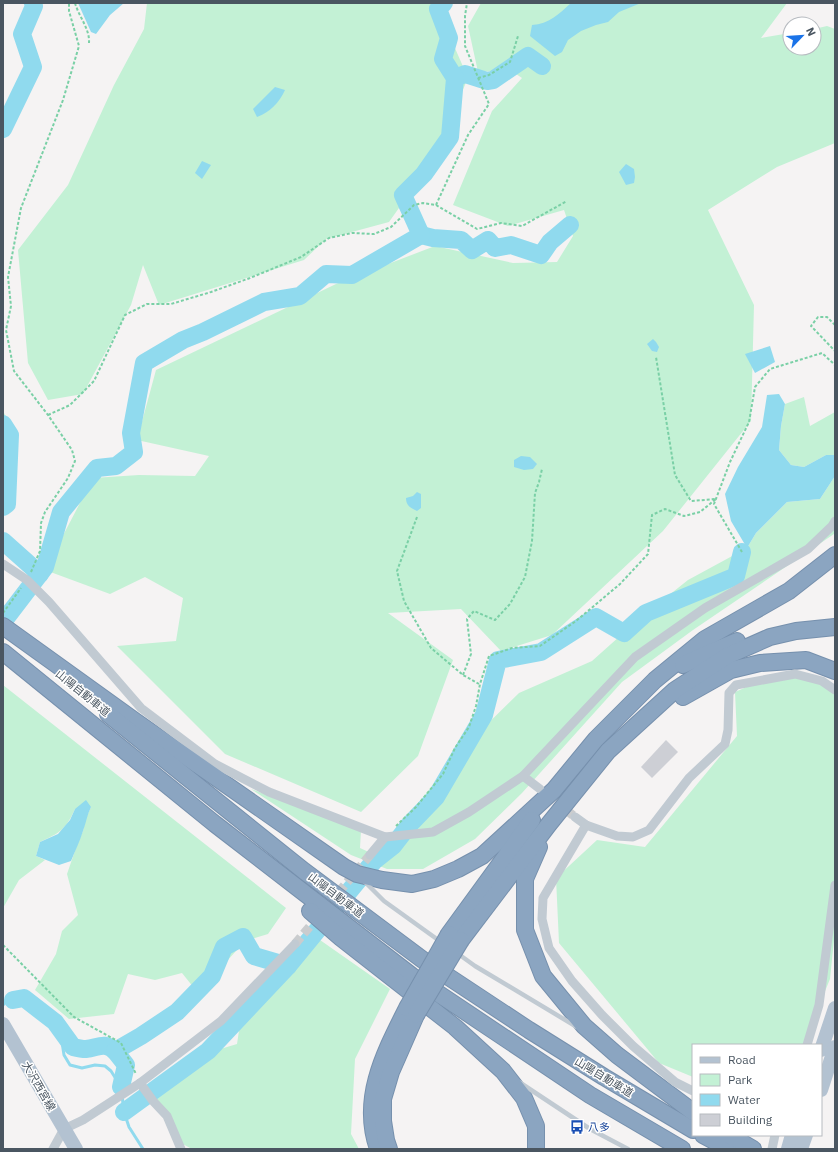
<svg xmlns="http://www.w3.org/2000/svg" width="838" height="1152" viewBox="0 0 838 1152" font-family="'IBM Plex Sans','Noto Sans JP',sans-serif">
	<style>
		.green { fill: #c3f1d5 }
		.water { fill: #90daee }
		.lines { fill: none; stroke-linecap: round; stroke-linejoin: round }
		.stream { stroke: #90daee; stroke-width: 3 }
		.river { stroke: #90daee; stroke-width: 18 }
		.building { fill: #cdcfd5 }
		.street-tunnel { stroke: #caccce; stroke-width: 9; stroke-dasharray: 9 4.5; stroke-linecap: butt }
		.highway-casing { stroke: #7690ad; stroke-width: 18 }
		.path { stroke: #7ad0a6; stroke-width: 2; stroke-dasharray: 3 2; stroke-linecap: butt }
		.lane { stroke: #c1cad2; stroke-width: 4.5 }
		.street { stroke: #c1cad2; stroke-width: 9 }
		.primary { stroke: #b3c2d1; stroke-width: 14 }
		.highway { stroke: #8ba5c1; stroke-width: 16 }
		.highway-bridge-casing { stroke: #7690ad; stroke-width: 18; stroke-linecap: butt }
		.highway-bridge { stroke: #8ba5c1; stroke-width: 16 }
		.labels { text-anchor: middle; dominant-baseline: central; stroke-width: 3; stroke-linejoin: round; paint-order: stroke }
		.street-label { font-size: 11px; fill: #4a5661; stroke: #fff }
		.transit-label { font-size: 11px; fill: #164399; stroke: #fff; text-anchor: start }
	</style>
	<rect width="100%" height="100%" fill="#f5f3f3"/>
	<!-- green -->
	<g class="green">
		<polygon points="147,3 451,3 441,16 468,78 431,163 389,222 326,239 304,260 159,305 143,265 131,305 83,394 48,400 28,363 18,250 68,185 114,85 144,29"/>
		<polygon points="481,3 787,3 761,38 790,33 790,48 814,48 814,29 827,26 835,29 835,143 777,167 708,210 754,305 751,421 663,531 552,635 501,651 461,609 388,613 453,660 418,756 361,812 225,754 117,646 176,641 183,598 145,577 110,594 45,570 93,478 139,475 195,476 209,456 137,440 156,370 336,284 435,246 513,263 557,262 573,236 564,210 508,226 453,205 492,111 522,78 510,70 478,72 468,26"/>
		<polygon points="804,397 810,426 835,412 835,455 826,455 804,467 791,465 779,450 781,426 785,404"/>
		<polygon points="3,411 12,428 3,464"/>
		<polygon points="835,476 835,533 834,534 693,630 622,682 522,793 475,839 423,869 387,869 351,855 251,789 361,830 360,848 386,860 418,827 409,815 461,750 519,693 592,661 639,619 688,580 747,548 756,533 787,502 820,499"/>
		<polygon points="777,674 807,676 835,693 835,930 830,979 803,1045 693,1045 693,1077 659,1063 559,943 556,878 597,840 645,847 737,736 735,692"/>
		<path d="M3,685L286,908L268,934L245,941L198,993L182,973L155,980L128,974L114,1014L69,1019L35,990L56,954L62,931L78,915L67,874L77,845L83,831L86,818L91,807L75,809C66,829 60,833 40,842L36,856L45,860L19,880L3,908Z"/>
		<polygon points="320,940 390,989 355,1059 351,1134 359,1149 192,1149 179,1142 154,1098 217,1050 237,1044 240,1024"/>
	</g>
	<!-- water -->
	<g class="water">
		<polygon points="78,3 124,3 110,15 96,34 91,32"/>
		<path d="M571,3H641L619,12L608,22L596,25L581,31L568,40L562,52L555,56L530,36L532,25C549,24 559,14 571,3Z"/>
		<path d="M275,87L285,90C279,103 270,112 257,117L253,109Z"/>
		<polygon points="202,161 211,165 202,179 195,173"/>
		<polygon points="626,164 634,169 635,177 634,183 626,185 619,172"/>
		<polygon points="653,339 656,342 659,347 657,352 652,351 647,344"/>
		<polygon points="770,346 775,362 755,373 745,354"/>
		<polygon points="779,394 785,404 781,426 779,450 791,465 804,467 826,455 835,455 835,476 820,499 787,502 756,533 747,548 731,521 725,494 738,467 762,427 767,395"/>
		<polygon points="521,456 530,457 537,464 533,469 524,470 514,467 514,460"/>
		<path d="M417,492L421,494V508L417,511C411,508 406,506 406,498L413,496Z"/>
		<path d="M86,800L91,807C87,815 86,823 83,831C80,841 75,851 71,861L59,865L36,856L40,842L58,834L70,820L75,809Z"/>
	</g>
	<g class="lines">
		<!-- stream -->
		<polyline class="stream" points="3,1005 7,1000 13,1000 20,1002 53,1029 62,1042 64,1055 70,1065 82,1068 95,1065 105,1066 111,1071 121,1087 124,1112 129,1127 143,1149"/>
		<!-- river -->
		<g class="river">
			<polyline points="455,78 465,74 487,81 493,80 528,56 542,66"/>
			<polyline points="3,129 33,67 22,34 34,6 33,3"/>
			<polyline points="421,235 433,238 461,240 472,250 488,240 495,248 511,245 541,255 550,242 570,225"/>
			<polyline points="3,424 10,435 7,504 3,507"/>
			<polyline points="3,541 40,574"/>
			<polyline points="3,622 45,567 61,512 97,468 116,466 134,452 131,433 144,363 183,340 203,332 264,302 300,296 326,274 352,275 421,235 403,195 424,174 450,137 455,78 443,59 449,38 438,9 444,3"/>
			<path d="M13,1000L24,998L55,1022L73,1047C77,1048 82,1049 86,1049C98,1048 104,1041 115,1051"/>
			<polyline points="121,1087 126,1065 115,1051 141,1036 177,1012 212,976 224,947 243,937 254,956 288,966"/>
			<polyline points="124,1112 208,1051 288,966 374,861 393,846 410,824 436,797 484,715 498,660 541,652 596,617 624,633 646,613 736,576 742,552"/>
		</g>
	</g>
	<!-- building -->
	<polygon class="building" points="666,740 678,752 652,778 641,767"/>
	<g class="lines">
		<!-- street-tunnel -->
		<g class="street-tunnel">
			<polyline points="545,793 575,817"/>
			<polyline points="295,944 370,855"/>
		</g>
		<defs>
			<g id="highway">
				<polyline points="3,626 135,721 344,867 357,874 382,880 412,884 434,879 458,869 482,856 554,790 596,739 655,680 705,639 789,591 835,555"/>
				<polyline points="3,652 215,824 412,976 590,1095 682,1149"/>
				<polyline points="683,665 711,652 737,641"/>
				<polyline points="683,697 731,670 760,663 806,660 835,671"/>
				<polyline points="108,714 304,871 423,960 529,1030 604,1077 693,1130"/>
				<polyline points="539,847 525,879 525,930 543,976 584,1026 617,1055 693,1112"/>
				<polyline points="310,911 341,938 455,1027 503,1071 524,1098 536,1126 536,1149"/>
				<polyline points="449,934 532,820"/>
				<polyline points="461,940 549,824 608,751 675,690 727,656 770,637 796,631 835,627"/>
				<polyline points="703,1135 729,1149"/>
				<polyline points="729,1135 753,1149"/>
				<path d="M378,1149C360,1098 385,1052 407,1008"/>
				<polyline points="389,1149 386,1140 383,1121 383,1099 391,1072 416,1015"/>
			</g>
		</defs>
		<!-- highway casing -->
		<use href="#highway" class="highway-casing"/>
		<!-- path -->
		<g class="path">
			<path d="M75,3C79,17 90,29 89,43"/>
			<polyline points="478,78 489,75 510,62 518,36"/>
			<polyline points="436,205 477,229 501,223 522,226 567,201"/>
			<polyline points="835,325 827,317 818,317 811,326 835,351"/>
			<polyline points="48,415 70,405 94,381 125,315 147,304 171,304 211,292 250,278 301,257 329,238 352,233 374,234 391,227 414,205 423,203 436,205 468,135 489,104 465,46 465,16 467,3"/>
			<polyline points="417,517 397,571 404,601 431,648 463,675 479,684"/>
			<polyline points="742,552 714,504 730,462 749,422 755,387 770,369 822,353 835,365"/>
			<polyline points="31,572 40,551 41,523 45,512 68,478 75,461 72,450 48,415 14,371 6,330 11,306 8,277 21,208 63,100 79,46 69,11 69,3"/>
			<polyline points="3,613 21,588"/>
			<polyline points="463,675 471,654 467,619 474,611 495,620 510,604 525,577 532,541 535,493 539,482 542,469"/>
			<polyline points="396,826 416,807 443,774 455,748 469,727 476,706 480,684 489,656 512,648 540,646 576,621 620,584 648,554 652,515 665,509 684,516 700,512 716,499 691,501 675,475 656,357"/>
			<polyline points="3,945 74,1017 121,1043 136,1074"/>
		</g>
		<!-- lane -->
		<g class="lane">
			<polyline points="364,881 384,901 441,942"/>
			<polyline points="457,953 475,966 577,1027"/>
			<polyline points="519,1082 590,1129 628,1149"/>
		</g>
		<!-- street -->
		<g class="street">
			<polyline points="3,564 27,580 49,602 141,708 215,764 269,792 385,837 370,855"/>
			<polyline points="523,776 540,789"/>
			<polyline points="575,817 586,825 543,898 542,919 549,948 572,981 602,1015 633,1046 675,1082 693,1091"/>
			<polyline points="586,825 617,836 633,837 649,830 689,778 725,744 728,730 729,693 736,685 795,674 822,681 835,690"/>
			<polyline points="385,837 433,832 469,812 523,776 635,657 705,608 808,549 832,526 835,521"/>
			<polyline points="807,1045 819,1005 835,885"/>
			<polyline points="140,1083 153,1101 167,1116 181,1149"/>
			<polyline points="53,1149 64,1129 83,1120 140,1083 221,1021 295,944"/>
			<polyline points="772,1149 775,1135"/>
		</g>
		<!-- primary -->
		<g class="primary">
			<polyline points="3,1024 76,1149"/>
			<polyline points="821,1050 835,1008"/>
			<polyline points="821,1090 835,1047"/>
			<polyline points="788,1149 792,1135"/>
			<polyline points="801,1149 806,1135"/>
		</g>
		<!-- highway -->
		<use href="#highway" class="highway"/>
		<defs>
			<g id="highway-bridge">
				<polyline points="407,1008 449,934"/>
				<polyline points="416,1015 461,940"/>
			</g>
		</defs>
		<!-- highway-bridge casing -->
		<use href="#highway-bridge" class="highway-bridge-casing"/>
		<!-- highway-bridge -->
		<use href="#highway-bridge" class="highway-bridge"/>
	</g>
	<!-- icons -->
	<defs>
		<symbol id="bus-bare" viewBox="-9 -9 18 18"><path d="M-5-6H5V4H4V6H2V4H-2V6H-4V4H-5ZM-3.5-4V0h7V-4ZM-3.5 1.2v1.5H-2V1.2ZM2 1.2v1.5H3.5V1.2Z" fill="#1a4fb4" stroke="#fff" stroke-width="2.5" paint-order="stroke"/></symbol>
	</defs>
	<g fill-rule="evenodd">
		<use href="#bus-bare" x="567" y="1117" width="20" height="20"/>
	</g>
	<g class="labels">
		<!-- street labels -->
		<g class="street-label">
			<text transform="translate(83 693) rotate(39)">山陽自動車道</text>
			<text transform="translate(336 895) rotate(37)">山陽自動車道</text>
			<text transform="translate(604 1077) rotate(31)">山陽自動車道</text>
			<text transform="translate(39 1086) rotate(60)">大沢西宮線</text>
		</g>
		<!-- transit labels -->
		<g class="transit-label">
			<text x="588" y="1127">八多</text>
		</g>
	</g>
	<!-- border -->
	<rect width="838" height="1152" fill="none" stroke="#4a5661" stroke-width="8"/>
	<!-- legend -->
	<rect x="692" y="1044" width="130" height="92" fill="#ffffff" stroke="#b7bbc0"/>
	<rect x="700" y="1057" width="20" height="6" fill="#b3c2d1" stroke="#b7bbc0"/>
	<text x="728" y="1064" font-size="12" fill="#4a5661">Road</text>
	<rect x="700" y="1074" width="20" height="12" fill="#c3f1d5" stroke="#b7bbc0"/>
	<text x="728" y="1084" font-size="12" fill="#4a5661">Park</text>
	<rect x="700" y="1094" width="20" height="12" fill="#90daee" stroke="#b7bbc0"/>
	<text x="728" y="1104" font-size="12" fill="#4a5661">Water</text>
	<rect x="700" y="1114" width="20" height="12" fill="#cdcfd5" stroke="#b7bbc0"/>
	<text x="728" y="1124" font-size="12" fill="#4a5661">Building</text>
	<!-- north arrow -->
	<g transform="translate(802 36) rotate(65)"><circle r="19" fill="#ffffff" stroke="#b7bbc0"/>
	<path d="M0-3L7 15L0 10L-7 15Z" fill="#1a73e8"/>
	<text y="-6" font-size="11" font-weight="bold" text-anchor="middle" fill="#4a5661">N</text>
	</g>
</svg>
